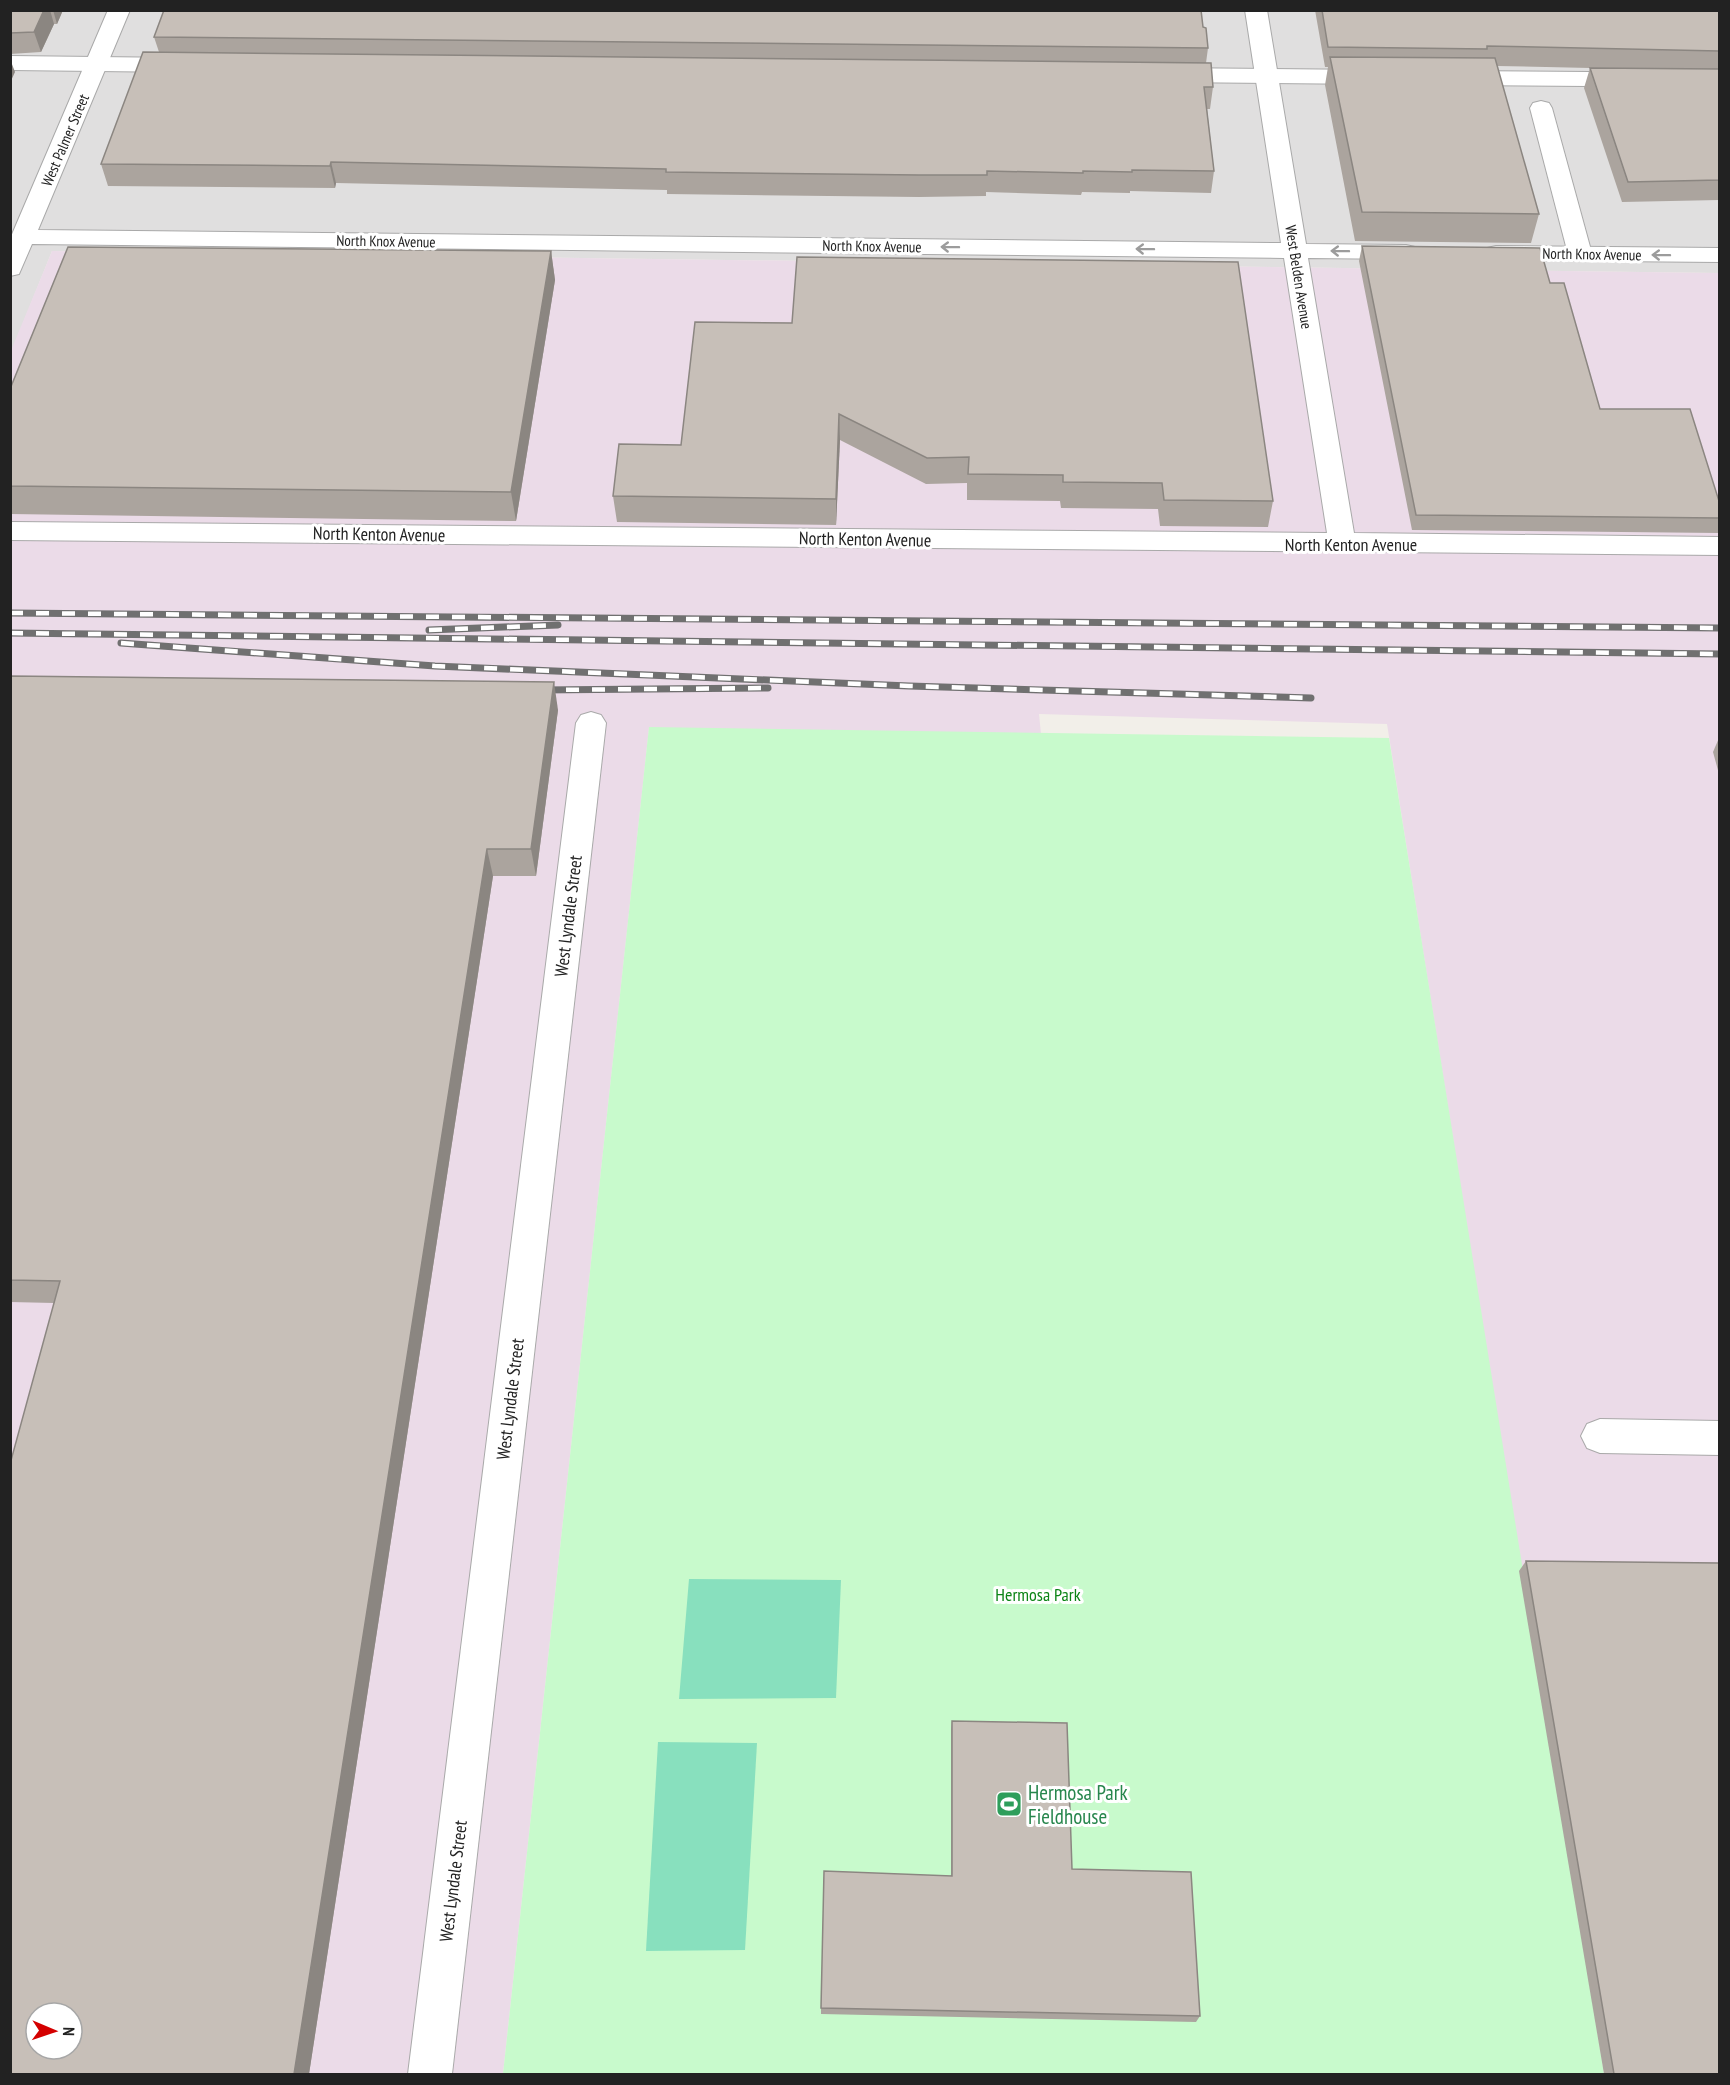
<svg xmlns="http://www.w3.org/2000/svg" width="1730" height="2085" viewBox="0 0 1730 2085" font-family="'PT Sans Narrow',sans-serif">
	<style>
		.residential { fill: #e0dfdf }
		.industrial { fill: #ebdbe8; fill-rule: evenodd }
		.park { fill: #c8facc }
		.pitch { fill: #88e0be }
		.lines { fill: none; stroke-linecap: round; stroke-linejoin: round }
		.lane-casing { stroke: #a9a9a9; stroke-width: 2 }
		.street-casing { stroke: #a9a9a9; stroke-width: 2 }
		.lane { fill: #fff; fill-rule: evenodd }
		.street { fill: #fff; fill-rule: evenodd }
		.rail-casing { stroke: #707070; stroke-width: 7 }
		.rail { stroke: #fff; stroke-width: 4.5; stroke-dasharray: 13; stroke-linecap: butt }
		.wall { fill: #aba49e }
		.shaded-wall { fill: #8b8681 }
		.building { fill: #c7bfb8; stroke: #8b8681; stroke-width: 1.5; fill-rule: evenodd }
		.oneway { stroke: #9c9c9c }
		.labels { text-anchor: middle; dominant-baseline: central; stroke-width: 6; stroke-linejoin: round; paint-order: stroke }
		.far-street-label { font-size: 15px; fill: #222; stroke: #fff }
		.street-label { font-size: 18px; fill: #222; stroke: #fff }
		.park-label { font-size: 18px; fill: #0c8416; stroke: #fff }
		.near-leisure-label { font-size: 21px; fill: #27864d; stroke: #fff; text-anchor: start }
	</style>
	<rect width="100%" height="100%" fill="#f2efe9"/>
	<!-- residential -->
	<polygon class="residential" points="11,11 1719,11 1719,273 52,251 11,353"/>
	<!-- industrial -->
	<path class="industrial" d="M52,251L1719,273V2074L1519,1571L1515,1529L1387,724L1039,714L1041,734L649,728L503,2074H11L10,353ZM36,2013H72V2049H36Z"/>
	<!-- park -->
	<polygon class="park" points="649,727 1389,738 1604,2074 503,2074"/>
	<!-- pitch -->
	<g class="pitch">
		<polygon points="689,1579 841,1580 836,1698 679,1699"/>
		<polygon points="658,1742 757,1743 745,1950 646,1951"/>
	</g>
	<g class="lines">
		<defs>
			<g id="lane">
				<polygon points="10,56 183,58 191,60 194,65 191,70 183,72 10,70"/>
				<polygon points="1167,68 1371,70 1379,72 1382,77 1379,82 1371,84 1167,82 1159,80 1156,75 1159,70"/>
				<polygon points="1455,71 1720,73 1720,87 1455,85 1447,83 1444,78 1447,73"/>
				<polygon points="1541,101 1549,103 1552,108 1592,254 1589,259 1580,261 1571,259 1568,254 1530,108 1533,103"/>
				<polygon points="1600,1419 1720,1421 1720,1455 1600,1453 1587,1448 1581,1436 1587,1424"/>
			</g>
			<g id="street">
				<polygon points="108,10 130,10 38,230 1281,243 1245,10 1267,10 1306,244 1406,245 1415,247 1418,252 1415,257 1406,259 1308,258 1354,533 1720,537 1720,555 10,540 10,522 1327,533 1284,258 32,244 19,274 10,276 10,239"/>
				<polygon points="1496,246 1720,248 1720,262 1496,260 1487,258 1484,253 1487,248"/>
				<polygon points="591,712 601,715 606,723 452,2074 408,2074 576,723 581,715"/>
			</g>
		</defs>
		<!-- lane casing -->
		<use href="#lane" class="lane-casing"/>
		<!-- street casing -->
		<use href="#street" class="street-casing"/>
		<!-- lane -->
		<use href="#lane" class="lane"/>
		<!-- street -->
		<use href="#street" class="street"/>
		<defs>
			<g id="rail">
				<polyline points="10,613 1720,628"/>
				<polyline points="429,630 558,625"/>
				<polyline points="10,633 1720,654"/>
				<polyline points="121,643 435,666 909,686 1311,698"/>
				<polyline points="540,690 768,688"/>
			</g>
		</defs>
		<!-- rail casing -->
		<use href="#rail" class="rail-casing"/>
		<!-- rail -->
		<use href="#rail" class="rail"/>
	</g>
	<!-- wall -->
	<g class="wall">
		<polygon points="10,10 63,10 57,24 54,24 41,52 10,54"/>
		<polygon points="1315,10 1719,10 1719,200 1622,202 1584,88 1590,68 1497,66 1539,214 1531,243 1355,241 1325,85 1328,67 1325,67"/>
		<polygon points="1203,27 1208,48 1206,63 1213,87 1210,109 1207,109 1214,171 1211,193 1130,191 1130,193 1082,192 1081,195 986,192 986,196 919,197 667,194 667,190 336,183 335,188 108,186 101,164 159,52 154,37"/>
		<polygon points="1362,246 1550,283 1600,409 1719,501 1719,533 1412,530 1359,261"/>
		<polygon points="551,251 555,280 516,521 10,514 10,389"/>
		<polygon points="792,323 1273,501 1268,527 1160,526 1158,509 1061,508 1060,501 967,500 967,483 926,484 840,440 836,525 617,522 613,496 681,445"/>
		<polygon points="10,676 558,710 536,876 493,876 309,2074 10,2074 54,1303 10,1302"/>
		<polygon points="1719,738 1719,774 1713,752"/>
		<polygon points="1526,1561 1719,2074 1604,2074 1519,1571"/>
		<polygon points="952,1721 1072,1869 1200,2016 1196,2022 821,2014 821,2008 951,1875 951,1729"/>
	</g>
	<!-- shaded-wall -->
	<g class="shaded-wall">
		<polygon points="44,10 50,10 54,24 41,52 34,32"/>
		<polygon points="53,10 63,10 57,24"/>
		<polygon points="10,59 15,72 10,83"/>
		<polygon points="331,162 336,183 335,188 330,166"/>
		<polygon points="551,251 555,280 516,521 511,492"/>
		<polygon points="839,414 840,440 836,525 836,499"/>
		<polygon points="554,682 558,710 536,876 531,849"/>
		<polygon points="487,849 493,876 309,2074 294,2074"/>
	</g>
	<!-- building -->
	<g class="building">
		<polygon points="10,10 44,10 34,32 10,33"/>
		<polygon points="164,10 1201,10 1203,27 1206,28 1208,48 154,37"/>
		<polygon points="1322,10 1719,10 1719,51 1487,46 1487,49 1328,47"/>
		<polygon points="143,52 1211,63 1213,87 1204,87 1214,171 1132,170 1132,172 1083,171 1083,173 987,171 987,175 919,175 666,172 666,169 331,162 330,166 101,164"/>
		<polygon points="1330,57 1495,58 1539,214 1362,212"/>
		<polygon points="1590,68 1719,69 1719,180 1628,182"/>
		<polygon points="1362,246 1540,248 1550,283 1564,283 1600,409 1690,409 1719,501 1719,518 1416,515"/>
		<polygon points="68,247 551,251 511,492 10,486 10,389"/>
		<polygon points="797,257 1238,262 1273,501 1164,500 1162,483 1063,482 1063,475 968,474 969,457 927,458 839,414 836,499 613,496 619,444 681,445 695,322 792,323"/>
		<path d="M10,676L554,682L531,849H487L294,2074H10V1464L60,1281L10,1280ZM36,2013H72V2049H36Z"/>
		<polygon points="1526,1561 1719,1563 1719,2074 1614,2074"/>
		<polygon points="952,1721 1067,1723 1072,1869 1191,1872 1200,2016 821,2008 824,1871 952,1876"/>
	</g>
	<!-- one-way arrows -->
	<defs><path id="oneway-shaft" d="M-6 0H5M1.5-3L5.5 0L1.5 3" fill="none" stroke-width="1.6" stroke-linecap="round" stroke-linejoin="round" transform="scale(1.5)"/></defs>
	<g class="oneway">
		<use href="#oneway-shaft" transform="translate(950 247) rotate(-179)"/>
		<use href="#oneway-shaft" transform="translate(1145 249) rotate(-179)"/>
		<use href="#oneway-shaft" transform="translate(1340 251) rotate(-179)"/>
		<use href="#oneway-shaft" transform="translate(1661 255) rotate(-179)"/>
	</g>
	<!-- icons -->
	<defs>
		<symbol id="stadium-square" viewBox="-11 -11 22 22"><rect x="-9" y="-9" width="18" height="18" rx="4" fill="#2e9e5b" stroke="#fff"/><path d="M0-5a6.5 5 0 1 0 0 10a6.5 5 0 1 0 0-10ZM-3.5-1.8h7v3.6h-7Z" fill="#fff"/></symbol>
	</defs>
	<g fill-rule="evenodd">
		<use href="#stadium-square" x="994" y="1789" width="30" height="30"/>
	</g>
	<g class="labels">
		<!-- far-street labels -->
		<g class="far-street-label">
			<text transform="translate(65 140) rotate(-67)">West Palmer Street</text>
			<text transform="translate(386 241) rotate(1)">North Knox Avenue</text>
			<text transform="translate(872 246) rotate(1)">North Knox Avenue</text>
			<text transform="translate(1592 254) rotate(1)">North Knox Avenue</text>
			<text transform="translate(1299 277) rotate(81)">West Belden Avenue</text>
		</g>
		<!-- street labels -->
		<g class="street-label">
			<text transform="translate(379 534) rotate(1)">North Kenton Avenue</text>
			<text transform="translate(865 539) rotate(1)">North Kenton Avenue</text>
			<text x="1351" y="544">North Kenton Avenue</text>
			<text transform="translate(568 916) rotate(-83)">West Lyndale Street</text>
			<text transform="translate(510 1399) rotate(-83)">West Lyndale Street</text>
			<text transform="translate(453 1881) rotate(-83)">West Lyndale Street</text>
		</g>
		<!-- park labels -->
		<g class="park-label">
			<text x="1038" y="1594">Hermosa Park</text>
		</g>
		<!-- near-leisure labels -->
		<g class="near-leisure-label">
			<text x="1028" y="1792">Hermosa Park<tspan x="1028" dy="24">Fieldhouse</tspan></text>
		</g>
	</g>
	<!-- border -->
	<rect width="1730" height="2085" fill="none" stroke="#222222" stroke-width="24"/>
	<!-- north arrow -->
	<g transform="translate(54 2031) rotate(92)"><circle r="28" fill="#ffffff" stroke="#a7a7a7" stroke-width="1.5"/>
	<path d="M0-4.5L10 22L0 15L-10 22Z" fill="#d40000"/>
	<text y="-9" font-size="16" font-weight="bold" text-anchor="middle" fill="#222222">N</text>
	</g>
</svg>
